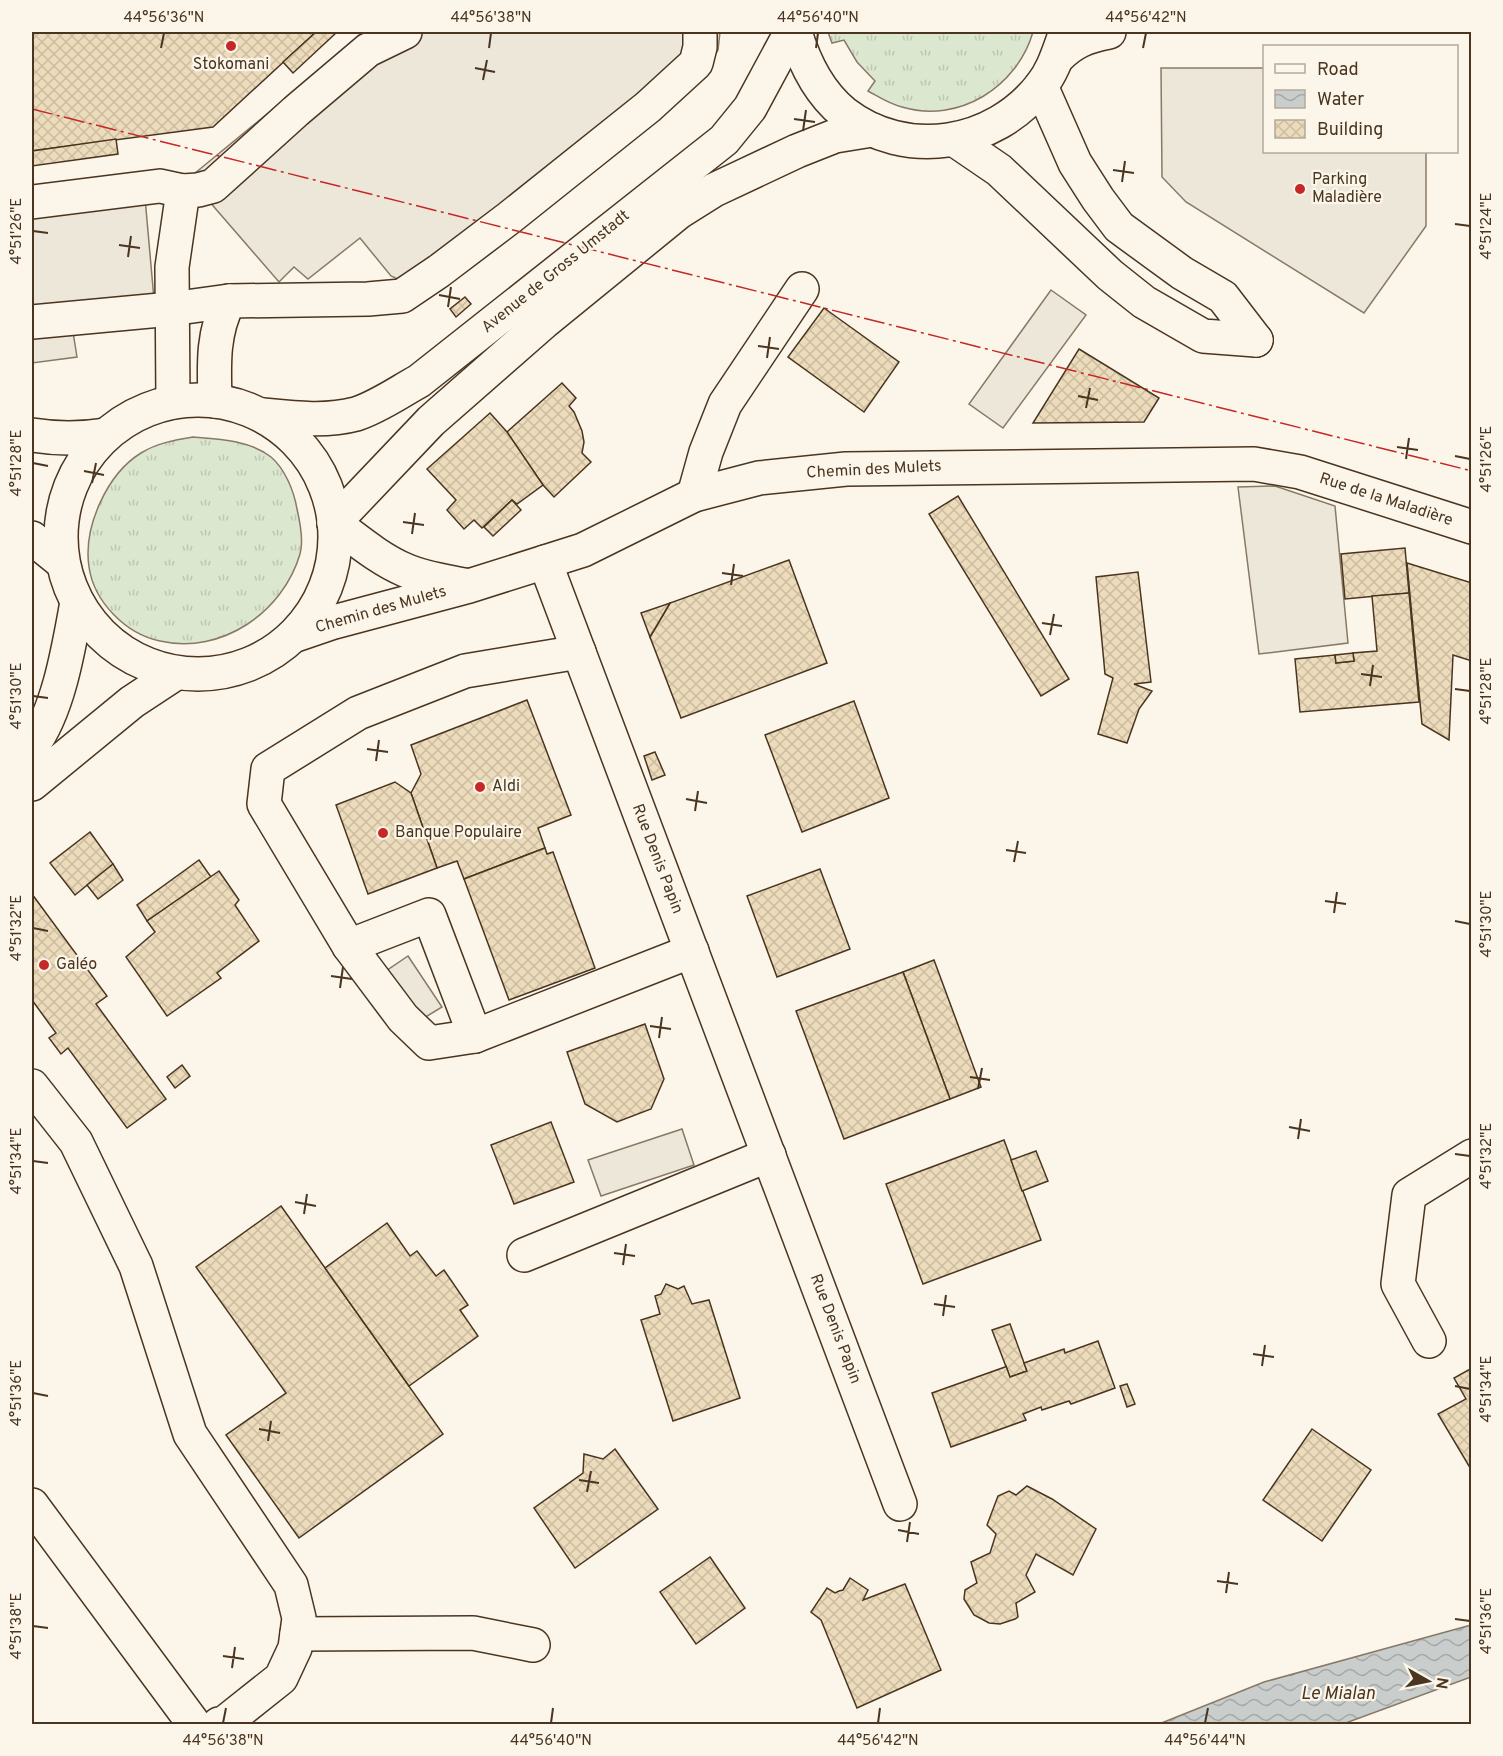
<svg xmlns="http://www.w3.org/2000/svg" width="1503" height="1756" viewBox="0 0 1503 1756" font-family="Overpass,sans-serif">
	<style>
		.grass { fill: url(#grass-tufts); stroke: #887966; stroke-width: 1.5 }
		.parking { fill: #ede7d9; stroke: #887966; stroke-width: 1.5 }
		.water { fill: url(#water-waves); stroke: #887966; stroke-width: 1.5 }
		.building { fill: url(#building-cross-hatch); stroke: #4a3520; stroke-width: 1.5 }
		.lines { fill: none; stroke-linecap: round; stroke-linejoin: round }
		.minor-casing { stroke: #4a3520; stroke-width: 36 }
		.major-casing { stroke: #4a3520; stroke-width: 36 }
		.minor { stroke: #fbf6e9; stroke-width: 33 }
		.major { stroke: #fbf6e9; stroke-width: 33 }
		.power { stroke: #c62828; stroke-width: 1.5; stroke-dasharray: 21 4.5 3 4.5; stroke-linecap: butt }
		.ticks { fill: none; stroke: #4a3520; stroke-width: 2 }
		.poi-dot { fill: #c62828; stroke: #fbf6e9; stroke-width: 2 }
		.labels { text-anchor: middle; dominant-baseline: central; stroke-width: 4.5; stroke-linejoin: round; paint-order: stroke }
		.poi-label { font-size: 16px; fill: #4a3520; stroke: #fbf6e9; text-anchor: start }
		.street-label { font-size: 16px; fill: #4a3520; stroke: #fbf6e9 }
		.water-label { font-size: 18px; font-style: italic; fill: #4a3520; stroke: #fbf6e9 }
		.neatline { fill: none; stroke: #4a3520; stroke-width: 2 }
		.ticks-label { font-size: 15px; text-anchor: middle; fill: #4a3520 }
	</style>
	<defs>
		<pattern id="grass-tufts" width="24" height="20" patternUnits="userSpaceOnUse" patternTransform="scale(1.5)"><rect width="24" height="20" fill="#dce7d0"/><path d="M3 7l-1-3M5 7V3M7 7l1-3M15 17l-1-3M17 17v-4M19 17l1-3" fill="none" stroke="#bec7b2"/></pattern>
		<pattern id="water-waves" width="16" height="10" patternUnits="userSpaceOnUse" patternTransform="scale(1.5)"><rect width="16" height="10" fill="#c9cecd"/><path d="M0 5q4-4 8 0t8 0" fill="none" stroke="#a5a8a6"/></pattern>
		<pattern id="building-cross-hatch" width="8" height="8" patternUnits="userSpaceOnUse" patternTransform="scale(1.5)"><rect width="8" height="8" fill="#ecdcbc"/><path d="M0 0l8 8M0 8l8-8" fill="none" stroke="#ccbda1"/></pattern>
	</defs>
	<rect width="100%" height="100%" fill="#fbf6e9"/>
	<!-- grass -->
	<g class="grass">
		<path d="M828,32H1033C1017,87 959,124 902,107C889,104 879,97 868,91L875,81L857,62L844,40L832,43Z"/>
		<path d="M193,437C219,439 249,440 271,457C285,469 294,491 297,509C300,522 304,541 300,554C283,612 222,655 160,641C126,634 94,602 89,567C83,527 107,474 141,453C157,443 175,440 193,437Z"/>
	</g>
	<!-- parking -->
	<g class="parking">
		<polygon points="367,32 720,32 718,50 710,63 428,293 391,276 360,238 308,279 294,267 279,282 189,178"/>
		<polygon points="1161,68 1264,68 1264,152 1426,152 1426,226 1364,313 1186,202 1162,177"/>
		<polygon points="143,175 156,322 73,332 77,357 32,363 32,189"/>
		<polygon points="1051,290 1086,315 1003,428 969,404"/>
		<polygon points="1275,486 1335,506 1348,643 1259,654 1238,487"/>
		<polygon points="408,956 442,1007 419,1021 386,971"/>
		<polygon points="682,1129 694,1165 601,1196 588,1160"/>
	</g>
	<!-- water -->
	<polygon class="water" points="1471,1625 1471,1677 1343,1724 1159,1724 1264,1682"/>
	<!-- building -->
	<g class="building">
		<polygon points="32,32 316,32 213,127 32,151"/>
		<polygon points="316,32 337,32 293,73 283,62"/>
		<polygon points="116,139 118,154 32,166 32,151"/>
		<polygon points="465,297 471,304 456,317 450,309"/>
		<polygon points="824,308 899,362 864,412 788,357"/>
		<polygon points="1079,349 1159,398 1144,422 1033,423"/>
		<polygon points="562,383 576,398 569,406 574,412 582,431 584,442 582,453 591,462 554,497 543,485 507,432"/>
		<polygon points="490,413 507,432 543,485 517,504 512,500 482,528 474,520 464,529 447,510 456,500 427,469"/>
		<polygon points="958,496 1069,679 1041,696 929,514"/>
		<polygon points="512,500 521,510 493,536 484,527"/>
		<polygon points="1405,548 1409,593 1345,599 1341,554"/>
		<polygon points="789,560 827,663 681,718 650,637 670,603"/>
		<polygon points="1407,563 1472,583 1472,661 1453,655 1449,740 1422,724"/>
		<polygon points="1138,572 1151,682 1134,684 1152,691 1139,709 1127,743 1098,734 1113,678 1105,674 1096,577"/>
		<polygon points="1409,593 1419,702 1300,712 1295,659 1335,655 1336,663 1354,661 1353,653 1377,651 1372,596"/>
		<polygon points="670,603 650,637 641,613"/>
		<polygon points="1353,653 1354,661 1336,663 1335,655"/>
		<polygon points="527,700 571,815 538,828 545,848 464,879 457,861 437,868 411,793 421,774 411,745"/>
		<polygon points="854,701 889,798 802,832 765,735"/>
		<polygon points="655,752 665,775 652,780 644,756"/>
		<polygon points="395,782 411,793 437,868 368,894 336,805"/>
		<polygon points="90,832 113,864 75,895 50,863"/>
		<polygon points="545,848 547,854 553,852 595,968 509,1000 464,879"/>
		<polygon points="199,860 211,877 147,921 137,905"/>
		<polygon points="113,864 123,880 98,899 87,885"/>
		<polygon points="820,869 850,949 777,977 747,896"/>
		<polygon points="219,871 239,900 235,905 259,941 217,973 221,978 167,1016 126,957 155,932 147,921"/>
		<polygon points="32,894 107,996 96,1004 166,1099 127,1128 68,1048 61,1054 49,1038 56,1033 32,1000"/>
		<polygon points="934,960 981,1087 950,1099 903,972"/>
		<polygon points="903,972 950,1099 844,1139 796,1011"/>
		<polygon points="645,1024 664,1079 651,1109 617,1122 585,1104 567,1052"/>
		<polygon points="182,1065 190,1076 175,1088 167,1077"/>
		<polygon points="551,1122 574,1182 514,1204 491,1145"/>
		<polygon points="1004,1140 1041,1240 923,1284 886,1184"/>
		<polygon points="1036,1151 1048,1181 1022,1191 1011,1160"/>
		<polygon points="281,1206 443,1434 299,1538 226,1435 286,1393 196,1267"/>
		<polygon points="387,1223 410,1256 417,1251 436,1276 444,1270 468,1305 460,1310 478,1336 409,1386 325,1268"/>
		<polygon points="666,1284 678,1289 684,1286 692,1304 709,1300 740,1398 673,1421 641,1320 660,1314 655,1296 661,1294"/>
		<polygon points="1010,1324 1027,1371 1010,1377 992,1330"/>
		<polygon points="1098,1341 1115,1388 1071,1404 1069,1401 1042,1410 1041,1407 1023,1414 1026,1420 951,1447 932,1393 1005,1367 1006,1366 1010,1377 1027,1371 1024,1363 1064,1349 1065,1353"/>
		<polygon points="1472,1368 1472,1471 1438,1414 1466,1399 1454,1378"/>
		<polygon points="1127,1384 1135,1404 1127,1407 1120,1386"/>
		<polygon points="1312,1429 1371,1470 1322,1541 1263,1500"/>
		<polygon points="615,1449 658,1509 575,1568 534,1508 583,1473 584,1454 603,1459"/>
		<polygon points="1027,1486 1052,1499 1096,1529 1073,1575 1036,1554 1026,1575 1035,1592 1016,1603 1018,1617 1015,1619 1000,1624 989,1623 974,1615 964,1599 965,1590 977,1583 971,1562 990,1553 996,1534 987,1525 998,1496 1009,1491 1016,1495"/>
		<polygon points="710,1557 745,1608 696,1644 660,1592"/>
		<polygon points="850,1578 868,1590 863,1600 905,1584 941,1670 857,1708 821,1620 811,1612 827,1588 835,1593 839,1591 843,1590"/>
	</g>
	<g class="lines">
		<defs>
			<g id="minor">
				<path d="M1057,58C1072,42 1087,36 1109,32"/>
				<polyline points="1041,86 1075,163 1098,199 1119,227 1182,273 1223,297 1256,340"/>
				<polyline points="955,140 999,170 1110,275 1144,302 1203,336 1256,340"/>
				<polyline points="32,202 160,186 183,191 198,190 213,186 296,111 368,50 405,32"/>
				<polyline points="32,322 171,309 229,301 368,299 402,296 439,271 509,218 648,107 696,63 700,47 700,32"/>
				<path d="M215,401C214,366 212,333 229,301"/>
				<polyline points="173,402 172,267 183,191"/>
				<path d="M32,435C57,439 80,439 106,435"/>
				<polyline points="694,495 706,452 725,404 802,289"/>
				<path d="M334,523C356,539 379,559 405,570C423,578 444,581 464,585"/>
				<polyline points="32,538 63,563"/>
				<polyline points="545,562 900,1504"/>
				<polyline points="293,636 334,622 469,586 583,550 694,495 759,478 846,469 1254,464 1300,472 1472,527"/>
				<polyline points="579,652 465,671 358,713 268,769 264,804 349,946 403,1018 429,1043 475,1036 692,951"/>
				<polyline points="349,946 429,915 475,1036"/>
				<polyline points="32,1086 76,1142 136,1266 190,1434 291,1585 299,1618 295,1648 281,1678 223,1724 219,1724"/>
				<polyline points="524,1255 769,1155"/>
				<polyline points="1429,1341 1398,1284 1409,1195 1472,1156"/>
				<polyline points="32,1505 194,1724"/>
				<polyline points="297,1634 473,1633 533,1645"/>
			</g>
			<g id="major">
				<path d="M795,32C804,62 818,92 844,113C906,161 994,146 1041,86C1054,70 1059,50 1066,32"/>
				<circle cx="198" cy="537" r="137"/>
				<path d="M263,415C293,418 326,422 356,414C378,407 399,392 419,381L724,140L750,108L791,32"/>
				<polyline points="334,523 431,421 544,322 679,212 714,190 797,151 835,136 872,130"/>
				<path d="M32,746C59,710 69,646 77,602"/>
				<polyline points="32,784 132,702 176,673"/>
			</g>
		</defs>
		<!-- minor casing -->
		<use href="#minor" class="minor-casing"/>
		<!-- major casing -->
		<use href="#major" class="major-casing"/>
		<!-- minor -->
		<use href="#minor" class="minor"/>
		<!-- major -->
		<use href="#major" class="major"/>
		<!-- power -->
		<polyline class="power" points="32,109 1472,471"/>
	</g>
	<!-- ticks -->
	<path class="ticks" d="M161,48L164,33M489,48L491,33M816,48L818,33M1143,48L1146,33M475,68L495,72M483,80L487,60M794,119L815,122M803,131L806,110M1113,170L1134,173M1122,182L1125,161M1455,224L1470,226M33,231L48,233M119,245L140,248M128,257L131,236M439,295L460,299M448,307L451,287M758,346L779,349M767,358L770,337M1078,396L1098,400M1086,408L1090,388M1397,447L1418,450M1455,456L1470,459M1406,459L1409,438M33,463L48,466M84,471L104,475M92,483L96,463M403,522L424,525M412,534L415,513M722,573L743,576M731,585L734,564M1042,623L1062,626M1050,635L1054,614M1361,674L1382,677M1370,686L1373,665M1455,689L1470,691M33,696L48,698M367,749L388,752M376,761L379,740M686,799L707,803M695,811L698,791M1006,850L1026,853M1014,862L1018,841M1325,901L1346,904M1334,913L1337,892M1455,921L1470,924M33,928L48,931M331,976L352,979M340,988L343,967M650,1026L671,1029M659,1038L662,1017M970,1077L990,1080M978,1089L982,1068M1289,1127L1310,1131M1298,1139L1301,1119M1455,1154L1470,1156M33,1161L48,1163M295,1202L316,1206M304,1214L307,1194M614,1253L635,1256M623,1265L626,1244M934,1304L955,1307M943,1316L946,1295M1253,1354L1274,1357M1262,1366L1265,1345M1455,1386L1470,1389M33,1393L48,1396M259,1429L280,1433M268,1441L271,1421M579,1480L599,1483M587,1492L591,1471M898,1530L919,1534M907,1542L910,1522M1217,1581L1238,1584M1226,1593L1229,1572M1455,1619L1470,1621M33,1626L48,1628M223,1656L244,1659M232,1668L235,1647M223,1723L226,1708M551,1723L553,1708M878,1723L880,1708M1205,1723L1208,1708"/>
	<!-- markers -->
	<g class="poi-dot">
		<circle cx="231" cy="46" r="6"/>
		<circle cx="1300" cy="189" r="6"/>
		<circle cx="480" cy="787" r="6"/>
		<circle cx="383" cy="833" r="6"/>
		<circle cx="44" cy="965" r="6"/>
	</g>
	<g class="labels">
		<!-- poi labels -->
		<g class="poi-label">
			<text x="231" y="65" text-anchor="middle">Stokomani</text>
			<text x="1312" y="180">Parking<tspan x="1312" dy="18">Maladière</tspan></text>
			<text x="492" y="787">Aldi</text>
			<text x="395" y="833">Banque Populaire</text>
			<text x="56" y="965">Galéo</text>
		</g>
		<!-- street labels -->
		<g class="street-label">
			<text transform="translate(556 272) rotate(-39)">Avenue de Gross Umstadt</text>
			<text transform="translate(874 470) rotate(-3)">Chemin des Mulets</text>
			<text transform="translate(1386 500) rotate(18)">Rue de la Maladière</text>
			<text transform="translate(381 610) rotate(-16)">Chemin des Mulets</text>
			<text transform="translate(657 859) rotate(69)">Rue Denis Papin</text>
			<text transform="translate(835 1329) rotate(69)">Rue Denis Papin</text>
		</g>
		<!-- water labels -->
		<g class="water-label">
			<text x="1338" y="1694">Le Mialan</text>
		</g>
	</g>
	<!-- border -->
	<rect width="1503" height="1756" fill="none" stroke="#fbf6e9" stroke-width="66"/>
	<!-- legend -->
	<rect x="1263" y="45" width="195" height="108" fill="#fbf6e9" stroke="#b4a999" stroke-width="1.5"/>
	<rect x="1275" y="64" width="30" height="9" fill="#fbf6e9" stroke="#b4a999" stroke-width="1.5"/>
	<text x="1317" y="75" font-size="18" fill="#4a3520">Road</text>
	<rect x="1275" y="90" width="30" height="18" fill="url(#water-waves)" stroke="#b4a999" stroke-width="1.5"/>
	<text x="1317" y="105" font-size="18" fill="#4a3520">Water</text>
	<rect x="1275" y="120" width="30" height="18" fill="url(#building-cross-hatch)" stroke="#b4a999" stroke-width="1.5"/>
	<text x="1317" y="135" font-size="18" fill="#4a3520">Building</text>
	<!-- north arrow -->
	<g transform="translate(1428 1681) rotate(99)" stroke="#fbf6e9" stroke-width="4.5" paint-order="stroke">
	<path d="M0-4.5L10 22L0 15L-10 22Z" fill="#4a3520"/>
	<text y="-9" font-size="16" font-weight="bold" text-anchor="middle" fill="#4a3520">N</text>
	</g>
	<rect x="33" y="33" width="1437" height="1690" class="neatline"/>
	<g class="ticks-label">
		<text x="164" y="22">44°56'36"N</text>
		<text x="491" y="22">44°56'38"N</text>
		<text x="818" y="22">44°56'40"N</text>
		<text x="1146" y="22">44°56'42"N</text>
		<text transform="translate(1486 226) rotate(-90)" y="5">4°51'24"E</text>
		<text transform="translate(16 231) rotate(-90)" y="5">4°51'26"E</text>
		<text transform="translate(1486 459) rotate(-90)" y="5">4°51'26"E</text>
		<text transform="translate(16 463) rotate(-90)" y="5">4°51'28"E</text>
		<text transform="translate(1486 691) rotate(-90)" y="5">4°51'28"E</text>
		<text transform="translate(16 696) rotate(-90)" y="5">4°51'30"E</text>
		<text transform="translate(1486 924) rotate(-90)" y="5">4°51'30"E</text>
		<text transform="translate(16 928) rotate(-90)" y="5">4°51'32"E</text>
		<text transform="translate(1486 1156) rotate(-90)" y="5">4°51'32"E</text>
		<text transform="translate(16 1161) rotate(-90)" y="5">4°51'34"E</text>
		<text transform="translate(1486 1389) rotate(-90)" y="5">4°51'34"E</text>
		<text transform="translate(16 1393) rotate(-90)" y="5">4°51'36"E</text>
		<text transform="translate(1486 1621) rotate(-90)" y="5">4°51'36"E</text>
		<text transform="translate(16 1626) rotate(-90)" y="5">4°51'38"E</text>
		<text x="223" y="1745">44°56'38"N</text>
		<text x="551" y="1745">44°56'40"N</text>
		<text x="878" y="1745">44°56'42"N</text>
		<text x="1205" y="1745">44°56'44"N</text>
	</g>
</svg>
